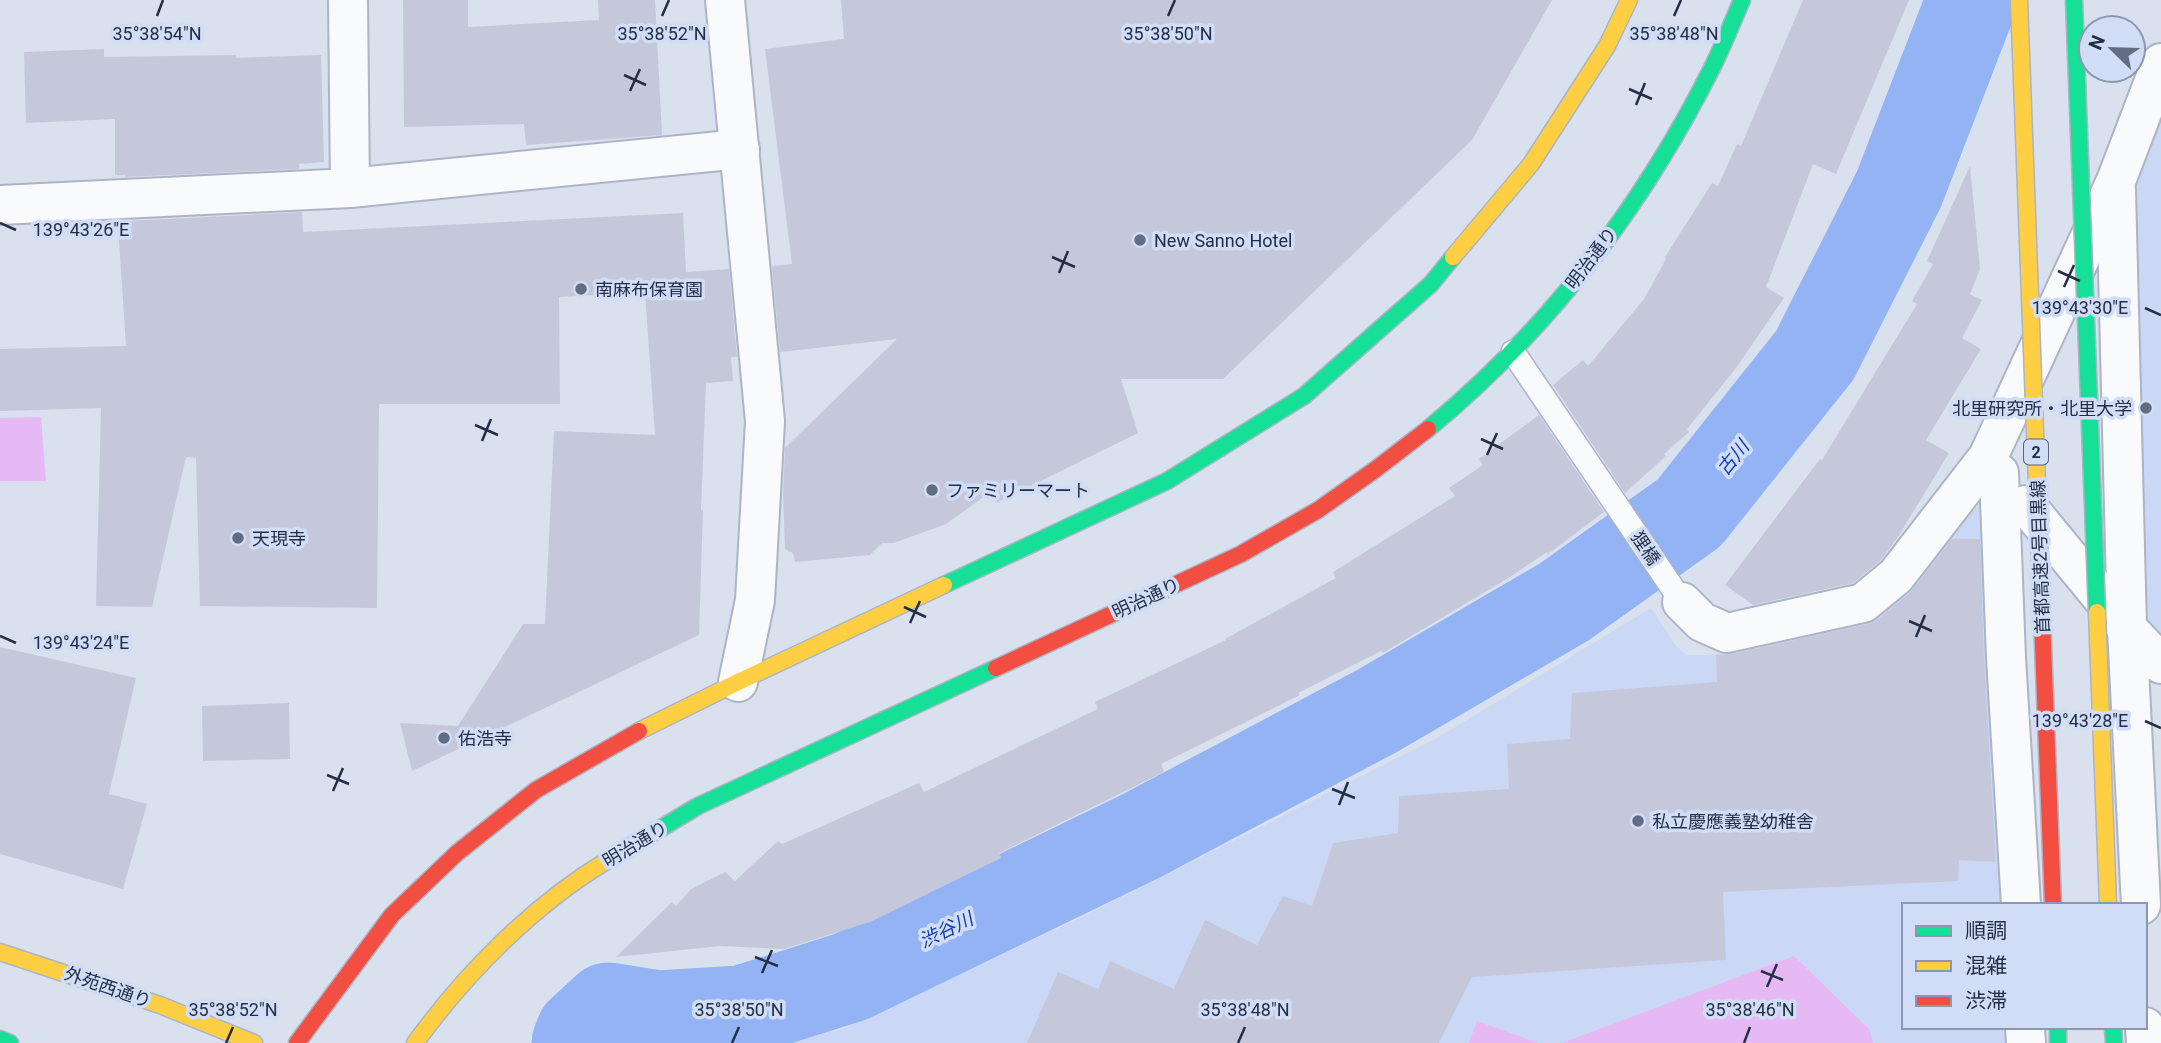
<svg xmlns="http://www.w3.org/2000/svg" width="2161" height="1043" viewBox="0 0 2161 1043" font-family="Roboto,'Noto Sans JP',sans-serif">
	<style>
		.built { fill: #cad8f5 }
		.green { fill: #e6b9f4 }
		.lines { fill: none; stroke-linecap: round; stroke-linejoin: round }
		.river { stroke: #94b3f4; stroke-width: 91 }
		.building { fill: #c5c8db }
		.lane-casing { stroke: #acb4c5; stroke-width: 26 }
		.street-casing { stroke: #acb4c5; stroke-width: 42 }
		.fast-casing { stroke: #acb4c5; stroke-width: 19 }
		.slow-casing { stroke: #acb4c5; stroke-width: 19 }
		.jam-casing { stroke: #acb4c5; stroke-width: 19 }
		.lane { stroke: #f9fafc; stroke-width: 23 }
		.street { stroke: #f9fafc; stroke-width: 38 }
		.fast { stroke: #16e098; stroke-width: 16 }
		.slow { stroke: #ffcf43; stroke-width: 16 }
		.jam { stroke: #f24e42; stroke-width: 16 }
		.fast-bridge-casing { stroke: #acb4c5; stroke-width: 19; stroke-linecap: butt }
		.slow-bridge-casing { stroke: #acb4c5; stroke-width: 19; stroke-linecap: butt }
		.jam-bridge-casing { stroke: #acb4c5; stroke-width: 19; stroke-linecap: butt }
		.fast-bridge { stroke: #16e098; stroke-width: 16 }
		.slow-bridge { stroke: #ffcf43; stroke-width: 16 }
		.jam-bridge { stroke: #f24e42; stroke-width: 16 }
		.ticks { fill: none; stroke: #242f47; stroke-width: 2.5 }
		.poi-dot { fill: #636d81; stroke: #d1ddf6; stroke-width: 2.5 }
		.labels { text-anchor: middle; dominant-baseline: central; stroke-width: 7; stroke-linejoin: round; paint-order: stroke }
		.shield { fill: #d1ddf6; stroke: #58637c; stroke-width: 2 }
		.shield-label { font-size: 16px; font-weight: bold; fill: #242f47 }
		.poi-label { font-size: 18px; fill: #242f47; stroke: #d1ddf6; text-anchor: start }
		.street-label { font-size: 18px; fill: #242f47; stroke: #d1ddf6 }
		.water-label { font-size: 19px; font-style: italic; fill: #123cb7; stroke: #d1ddf6 }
		.ticks-label { font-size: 18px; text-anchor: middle; fill: #242f47; stroke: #d1ddf6; stroke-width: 7; stroke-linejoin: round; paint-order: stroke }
	</style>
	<rect width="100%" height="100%" fill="#d9e0ee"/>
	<!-- built -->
	<g class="built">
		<polygon points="2161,101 2161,646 2136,622 2126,193"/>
		<polygon points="1990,491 2009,905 1904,905 1904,1027 2015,1027 2015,1043 755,1043 841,1030 1076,920 1437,738 1651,608 1676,646 1687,655 1710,655 1885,611 1901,597"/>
	</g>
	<!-- green -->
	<g class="green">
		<polygon points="41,417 46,481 0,481 0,418"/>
		<polygon points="1794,956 1869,1029 1873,1043 1562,1043"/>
		<polygon points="1477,1021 1538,1043 1469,1043"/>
	</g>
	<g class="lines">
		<!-- river -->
		<polyline class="river" points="577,1043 581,1033 608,1008 658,1016 742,1011 850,977 1141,836 1377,711 1564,602 1689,513 1815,355 1899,189 1972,0"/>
	</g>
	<!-- building -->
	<g class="building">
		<polygon points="403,0 468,0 468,27 599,20 598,0 655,0 662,135 526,145 524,124 404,127"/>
		<polygon points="841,0 1552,0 1472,140 1223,379 1121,379 1138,433 996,503 992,491 946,524 894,543 882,543 870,555 795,562 793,553 785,549 783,493 785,448 897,339 780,352 772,266 792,264 765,49 844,39"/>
		<polygon points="1803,0 1909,0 1836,174 1813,164 1766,287 1784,298 1736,368 1687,429 1689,432 1664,454 1666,456 1625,493 1553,385 1583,360 1588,366 1644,299 1666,259 1665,257 1712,183 1718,186 1737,144 1741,146"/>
		<polygon points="104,49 104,57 236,55 236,58 321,55 324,162 299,164 299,169 125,177 125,175 115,175 115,119 26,123 24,52"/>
		<polygon points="1970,166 1980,269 1970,294 1982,300 1962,338 1981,349 1926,440 1949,453 1896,540 1880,561 1853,583 1753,605 1725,585 1820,459 1822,460 1917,304 1912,301 1933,264 1927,261"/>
		<polygon points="302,212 303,232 683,213 686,272 729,269 737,357 731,357 733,381 706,383 701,510 703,510 699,635 412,771 400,723 458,726 523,624 545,624 554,431 655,435 645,292 559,297 560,404 379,404 377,608 200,606 196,458 186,457 152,607 96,606 101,408 0,411 0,349 126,346 119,240 128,227 128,221"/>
		<polygon points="1539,415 1604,512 1548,554 1547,552 1510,577 1383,653 1381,651 1298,693 1300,695 1161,764 1164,772 999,853 1001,858 870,922 784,949 720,946 616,957 672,902 676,906 691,889 725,872 735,881 778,841 782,844 919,783 924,792 1098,709 1095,702 1226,640 1225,639 1336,578 1333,572 1455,496 1449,488 1483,465 1479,459"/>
		<polygon points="1952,539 1980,539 1984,659 1996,862 1959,860 1958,881 1723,892 1726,960 1472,977 1439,1043 1027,1043 1058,972 1098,989 1110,961 1174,989 1205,920 1257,945 1283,896 1312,906 1333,843 1398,833 1399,796 1509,789 1507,744 1570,739 1572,693 1717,682 1716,655 1732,654 1868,624 1877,620 1910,593"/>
		<polygon points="0,647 136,678 109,794 147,804 123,889 0,854"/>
		<polygon points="289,703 290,759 203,761 202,706"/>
	</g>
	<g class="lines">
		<defs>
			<polyline id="lane" points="1513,352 1682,602"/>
			<g id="street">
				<polyline points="348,0 350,188"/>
				<polyline points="725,0 765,421 755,600 738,682"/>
				<polyline points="2116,190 2127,628 2141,905"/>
				<polyline points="0,205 350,188 740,149"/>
				<polyline points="1999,473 2006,658 2021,905"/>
				<polyline points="2026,505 2127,628 2161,664"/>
				<polyline points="1682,602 1702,622 1727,633 1863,603 1896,576 1988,457 2116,181 2161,63"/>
				<polyline points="2025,1027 2026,1043"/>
				<polyline points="2145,1027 2146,1043"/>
			</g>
			<g id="fast">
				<path d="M1428,429C1548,330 1642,207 1712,68C1723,46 1732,23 1742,0"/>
				<polyline points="944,585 1167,481 1304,396 1431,284 1453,257"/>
				<polyline points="608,860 698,806 996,668"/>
				<polyline points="2058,1027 2058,1043"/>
				<polyline points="2113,1027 2114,1043"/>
				<polyline points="0,1039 10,1043"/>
			</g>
			<g id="slow">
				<polyline points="1453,257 1531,164 1607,46 1629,0"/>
				<polyline points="639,731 738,682 944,585"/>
				<polyline points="0,952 160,1005 254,1043"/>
				<path d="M415,1043C466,973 533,905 608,860"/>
			</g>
			<g id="jam">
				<polyline points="996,668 1241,554 1318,510 1376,469 1428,429"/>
				<polyline points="297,1043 392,915 457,853 536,790 639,731"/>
			</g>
		</defs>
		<!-- lane casing -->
		<use href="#lane" class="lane-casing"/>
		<!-- street casing -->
		<use href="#street" class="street-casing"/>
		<!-- fast casing -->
		<use href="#fast" class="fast-casing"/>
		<!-- slow casing -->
		<use href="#slow" class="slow-casing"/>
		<!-- jam casing -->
		<use href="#jam" class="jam-casing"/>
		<!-- lane -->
		<use href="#lane" class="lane"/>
		<!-- street -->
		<use href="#street" class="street"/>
		<!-- fast -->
		<use href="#fast" class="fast"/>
		<!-- slow -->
		<use href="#slow" class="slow"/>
		<!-- jam -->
		<use href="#jam" class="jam"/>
		<defs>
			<polyline id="fast-bridge" points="2074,0 2097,612"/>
			<g id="slow-bridge">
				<polyline points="2019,0 2040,566"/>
				<polyline points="2097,612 2108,905"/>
			</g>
			<polyline id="jam-bridge" points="2040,566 2053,905"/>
		</defs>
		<!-- fast-bridge casing -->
		<use href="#fast-bridge" class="fast-bridge-casing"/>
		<!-- slow-bridge casing -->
		<use href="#slow-bridge" class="slow-bridge-casing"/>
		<!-- jam-bridge casing -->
		<use href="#jam-bridge" class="jam-bridge-casing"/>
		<!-- fast-bridge -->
		<use href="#fast-bridge" class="fast-bridge"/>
		<!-- slow-bridge -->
		<use href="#slow-bridge" class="slow-bridge"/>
		<!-- jam-bridge -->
		<use href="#jam-bridge" class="jam-bridge"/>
	</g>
	<!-- ticks -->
	<path class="ticks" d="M157,16L163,0M662,16L669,0M1168,16L1175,0M1674,16L1681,0M624,75L646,85M1629,89L1652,99M630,91L640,69M1636,105L1645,83M0,223L16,230M1052,257L1075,267M2058,271L2080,281M1059,273L1068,251M2064,287L2074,265M2145,308L2161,315M475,425L498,435M1481,439L1503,449M482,441L491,419M1487,455L1497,433M904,607L926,617M1909,621L1932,631M910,623L920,601M0,636L16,643M1916,637L1925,615M2145,721L2161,728M327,775L349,784M1332,789L1355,798M333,791L343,768M1339,805L1348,782M755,957L778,966M1761,971L1783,980M762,973L772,950M1767,987L1777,964M226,1043L233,1027M732,1043L739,1027M1238,1043L1245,1027M1744,1043L1750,1027"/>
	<!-- markers -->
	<g class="poi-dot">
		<circle cx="1140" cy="240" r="7"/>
		<circle cx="581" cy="289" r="7"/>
		<circle cx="2146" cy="408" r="7"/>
		<circle cx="932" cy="490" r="7"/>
		<circle cx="238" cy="538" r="7"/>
		<circle cx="444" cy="738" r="7"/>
		<circle cx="1638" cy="821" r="7"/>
	</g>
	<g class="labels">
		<!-- shield labels -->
		<rect class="shield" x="2024" y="439.5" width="24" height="25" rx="5"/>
		<g class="shield-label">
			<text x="2036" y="452">2</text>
		</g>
		<!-- poi labels -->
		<g class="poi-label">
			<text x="1154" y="240">New Sanno Hotel</text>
			<text x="595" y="289">南麻布保育園</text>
			<text x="2132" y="408" text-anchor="end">北里研究所・北里大学</text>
			<text x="946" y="490">ファミリーマート</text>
			<text x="252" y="538">天現寺</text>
			<text x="458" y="738">佑浩寺</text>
			<text x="1652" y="821">私立慶應義塾幼稚舎</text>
		</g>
		<!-- street labels -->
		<g class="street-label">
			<text transform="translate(1591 258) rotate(-53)">明治通り</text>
			<text transform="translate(1646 548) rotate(56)">狸橋</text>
			<text transform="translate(2040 557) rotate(-92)">首都高速2号目黒線</text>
			<text transform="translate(1146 598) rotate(-25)">明治通り</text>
			<text transform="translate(635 844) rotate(-31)">明治通り</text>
			<text transform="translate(108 987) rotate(19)">外苑西通り</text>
		</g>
		<!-- water labels -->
		<g class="water-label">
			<text transform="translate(1733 458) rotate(-51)">古川</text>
			<text transform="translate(946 930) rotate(-26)">渋谷川</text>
		</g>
	</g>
	<g class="ticks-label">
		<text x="662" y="40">35°38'52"N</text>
		<text x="1168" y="40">35°38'50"N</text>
		<text x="1674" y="40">35°38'48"N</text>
		<text x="157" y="40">35°38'54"N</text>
		<text x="81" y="236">139°43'26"E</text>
		<text x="2080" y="314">139°43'30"E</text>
		<text x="81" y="649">139°43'24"E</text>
		<text x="2080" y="727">139°43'28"E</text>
		<text x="233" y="1016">35°38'52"N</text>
		<text x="739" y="1016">35°38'50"N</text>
		<text x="1245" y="1016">35°38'48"N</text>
		<text x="1750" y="1016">35°38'46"N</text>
	</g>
	<!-- legend -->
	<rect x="1902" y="903" width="245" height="126" fill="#d1ddf6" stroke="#8c97b0" stroke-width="2"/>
	<rect x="1916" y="926" width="35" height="10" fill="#16e098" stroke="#8c97b0" stroke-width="2"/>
	<text x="1965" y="938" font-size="21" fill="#242f47">順調</text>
	<rect x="1916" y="961" width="35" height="10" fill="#ffcf43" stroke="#8c97b0" stroke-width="2"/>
	<text x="1965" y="973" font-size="21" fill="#242f47">混雑</text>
	<rect x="1916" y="996" width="35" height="10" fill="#f24e42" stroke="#8c97b0" stroke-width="2"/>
	<text x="1965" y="1008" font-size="21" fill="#242f47">渋滞</text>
	<!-- north arrow -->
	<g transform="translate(2112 49) rotate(293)"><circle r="33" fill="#d1ddf6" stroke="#8c97b0" stroke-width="2"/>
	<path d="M0-5L12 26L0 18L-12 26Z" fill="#636d81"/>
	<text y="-10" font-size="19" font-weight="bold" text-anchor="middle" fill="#242f47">N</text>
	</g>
</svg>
